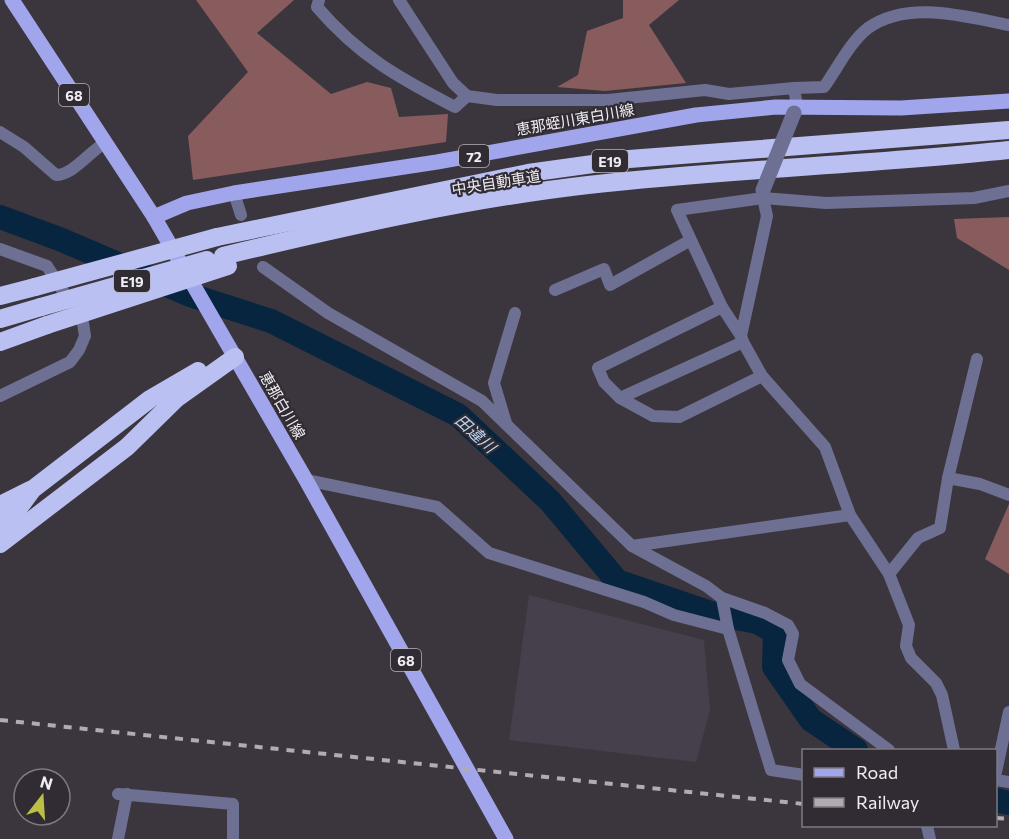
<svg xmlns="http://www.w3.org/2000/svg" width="1009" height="839" viewBox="0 0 1009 839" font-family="Commissioner,'Noto Sans JP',sans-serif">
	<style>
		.built { fill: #463f4c }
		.forest { fill: #885b5d }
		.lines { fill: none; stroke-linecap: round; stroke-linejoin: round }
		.river { stroke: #08253f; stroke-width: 24 }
		.minor { stroke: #6d7093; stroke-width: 12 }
		.primary { stroke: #a1a6ec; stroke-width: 15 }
		.motorway { stroke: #bbc0f2; stroke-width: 18 }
		.rail { stroke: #b0acb2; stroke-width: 4; stroke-dasharray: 8 8; stroke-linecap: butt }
		.tertiary-bridge { stroke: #6d7093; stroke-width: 15 }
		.motorway-bridge { stroke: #bbc0f2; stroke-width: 18 }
		.labels { text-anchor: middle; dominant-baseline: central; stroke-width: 4.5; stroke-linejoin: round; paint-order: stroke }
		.shield { fill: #312c34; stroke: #b7b3b9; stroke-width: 1.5 }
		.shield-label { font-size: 14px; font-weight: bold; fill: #f0edf2 }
		.street-label { font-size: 15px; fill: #f0edf2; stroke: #312c34 }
		.water-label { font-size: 16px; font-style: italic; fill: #bbd9f8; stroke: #312c34 }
	</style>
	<rect width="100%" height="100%" fill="#3b363e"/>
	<!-- built -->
	<polygon class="built" points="529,595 704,640 710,710 696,762 509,740"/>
	<!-- forest -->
	<g class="forest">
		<polygon points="196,0 294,0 257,33 331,94 367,82 391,88 399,117 448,114 446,142 193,180 188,136 248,72"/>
		<polygon points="623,0 679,0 649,25 686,83 605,91 557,87 578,75 587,31 623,18"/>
		<polygon points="1009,217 1009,270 957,238 954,219"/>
		<polygon points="1009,504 1009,574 985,559"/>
	</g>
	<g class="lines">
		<!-- river -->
		<g class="river">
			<polyline points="0,217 62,240 190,295 271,321 458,415 550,501 617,581 711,613 757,622 775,632 774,667 811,720 856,750"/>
			<polyline points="996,800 1009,803"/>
		</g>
		<!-- minor -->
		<g class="minor">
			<path d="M319,0L317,7C359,56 399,78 455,107L467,96"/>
			<polyline points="399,0 453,83 467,96 497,100 608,100 705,90 729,94 794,88 797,106"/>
			<path d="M794,88L824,87C837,69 850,42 868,28C908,0 963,16 1009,25"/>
			<path d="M0,132L24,147L56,175C73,175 90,151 105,143"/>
			<polyline points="234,193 241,215"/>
			<polyline points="763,198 767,216 741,336 743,342 762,376 825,447 850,515 889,574 909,625 906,646 911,658 936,683 942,695 954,750"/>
			<polyline points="0,249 47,266 83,323 85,336 79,350 70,362 0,396"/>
			<polyline points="263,267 328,313 482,401 632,546 706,586 722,598 765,613 788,625 793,634 788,660 800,684 889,750"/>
			<polyline points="555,290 604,269 610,285 689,241"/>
			<polyline points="722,307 598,368 604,382 620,398 653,416 679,417 762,376"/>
			<polyline points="741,336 722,307 677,210 763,198 826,203 974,198 1009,191"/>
			<polyline points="620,398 743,342"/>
			<polyline points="506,423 494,383 515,313"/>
			<polyline points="948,478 980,484 1009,495"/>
			<polyline points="306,480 437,507 489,553 644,602 674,615 728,629"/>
			<polyline points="632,546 850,515"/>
			<polyline points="889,574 918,538 940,528 948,478 977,359"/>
			<polyline points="722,598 728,629 771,770 804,775"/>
			<polyline points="996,772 1009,712"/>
			<polyline points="996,780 1009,782"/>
			<polyline points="118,794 233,804 233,839"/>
			<polyline points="927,826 930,839"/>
			<polyline points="118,839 127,794"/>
		</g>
		<!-- primary -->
		<g class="primary">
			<polyline points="12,0 154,217 306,480 506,839"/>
			<polyline points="154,217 187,203 234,193 437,162 696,115 776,107 901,108 1009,101"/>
		</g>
		<!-- motorway -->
		<g class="motorway">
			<polyline points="217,237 528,173 629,159 1009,130"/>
			<path d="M223,256C343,227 466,199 588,185C729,169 869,165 1009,150"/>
			<polyline points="0,296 35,287"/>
			<polyline points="0,319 41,307"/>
			<polyline points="0,342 47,325"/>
			<polyline points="0,505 30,490"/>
			<polyline points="0,526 16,512 33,489 150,399 198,371"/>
			<polyline points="0,544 127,447 176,399 235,357"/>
		</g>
		<!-- rail -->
		<g class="rail">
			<polyline points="0,720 804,804"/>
			<polyline points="996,818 1009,819"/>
		</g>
		<!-- tertiary-bridge -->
		<polyline class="tertiary-bridge" points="763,190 794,113"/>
		<!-- motorway-bridge -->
		<g class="motorway-bridge">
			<polyline points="35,287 217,237"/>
			<polyline points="41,307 207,260"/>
			<polyline points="47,325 228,266"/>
		</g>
	</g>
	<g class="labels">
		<!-- shield labels -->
		<g class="shield">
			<rect x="59" y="84" width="30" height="22" rx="4.5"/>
			<rect x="459" y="145" width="30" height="22" rx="4.5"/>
			<rect x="592" y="150" width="36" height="22" rx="4.5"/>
			<rect x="114" y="270" width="36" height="22" rx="4.5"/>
			<rect x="391" y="649" width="30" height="22" rx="4.5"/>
		</g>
		<g class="shield-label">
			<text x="74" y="95">68</text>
			<text x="474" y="156">72</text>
			<text x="610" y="161">E19</text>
			<text x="132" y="281">E19</text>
			<text x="406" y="660">68</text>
		</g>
		<!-- street labels -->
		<g class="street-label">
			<text transform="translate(575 119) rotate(-10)">恵那蛭川東白川線</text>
			<text transform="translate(496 182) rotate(-9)">中央自動車道</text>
			<text transform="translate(283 405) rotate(60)">恵那白川線</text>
		</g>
		<!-- water labels -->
		<g class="water-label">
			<text transform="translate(476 433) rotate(42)">田違川</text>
		</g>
	</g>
	<!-- legend -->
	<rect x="802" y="749" width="195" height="78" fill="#312c34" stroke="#7d7980" stroke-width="1.5"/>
	<rect x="814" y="768" width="30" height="9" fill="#a1a6ec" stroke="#7d7980" stroke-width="1.5"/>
	<text x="856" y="779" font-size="18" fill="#f0edf2">Road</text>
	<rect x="814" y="798" width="30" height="9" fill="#b0acb2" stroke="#7d7980" stroke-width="1.5"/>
	<text x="856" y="809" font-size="18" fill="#f0edf2">Railway</text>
	<!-- north arrow -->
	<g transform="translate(42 797) rotate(17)"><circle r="28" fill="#312c34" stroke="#7d7980" stroke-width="1.5"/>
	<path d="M0-4.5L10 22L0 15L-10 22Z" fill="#bbc044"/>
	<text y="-9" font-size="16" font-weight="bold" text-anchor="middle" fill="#f0edf2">N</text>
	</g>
</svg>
